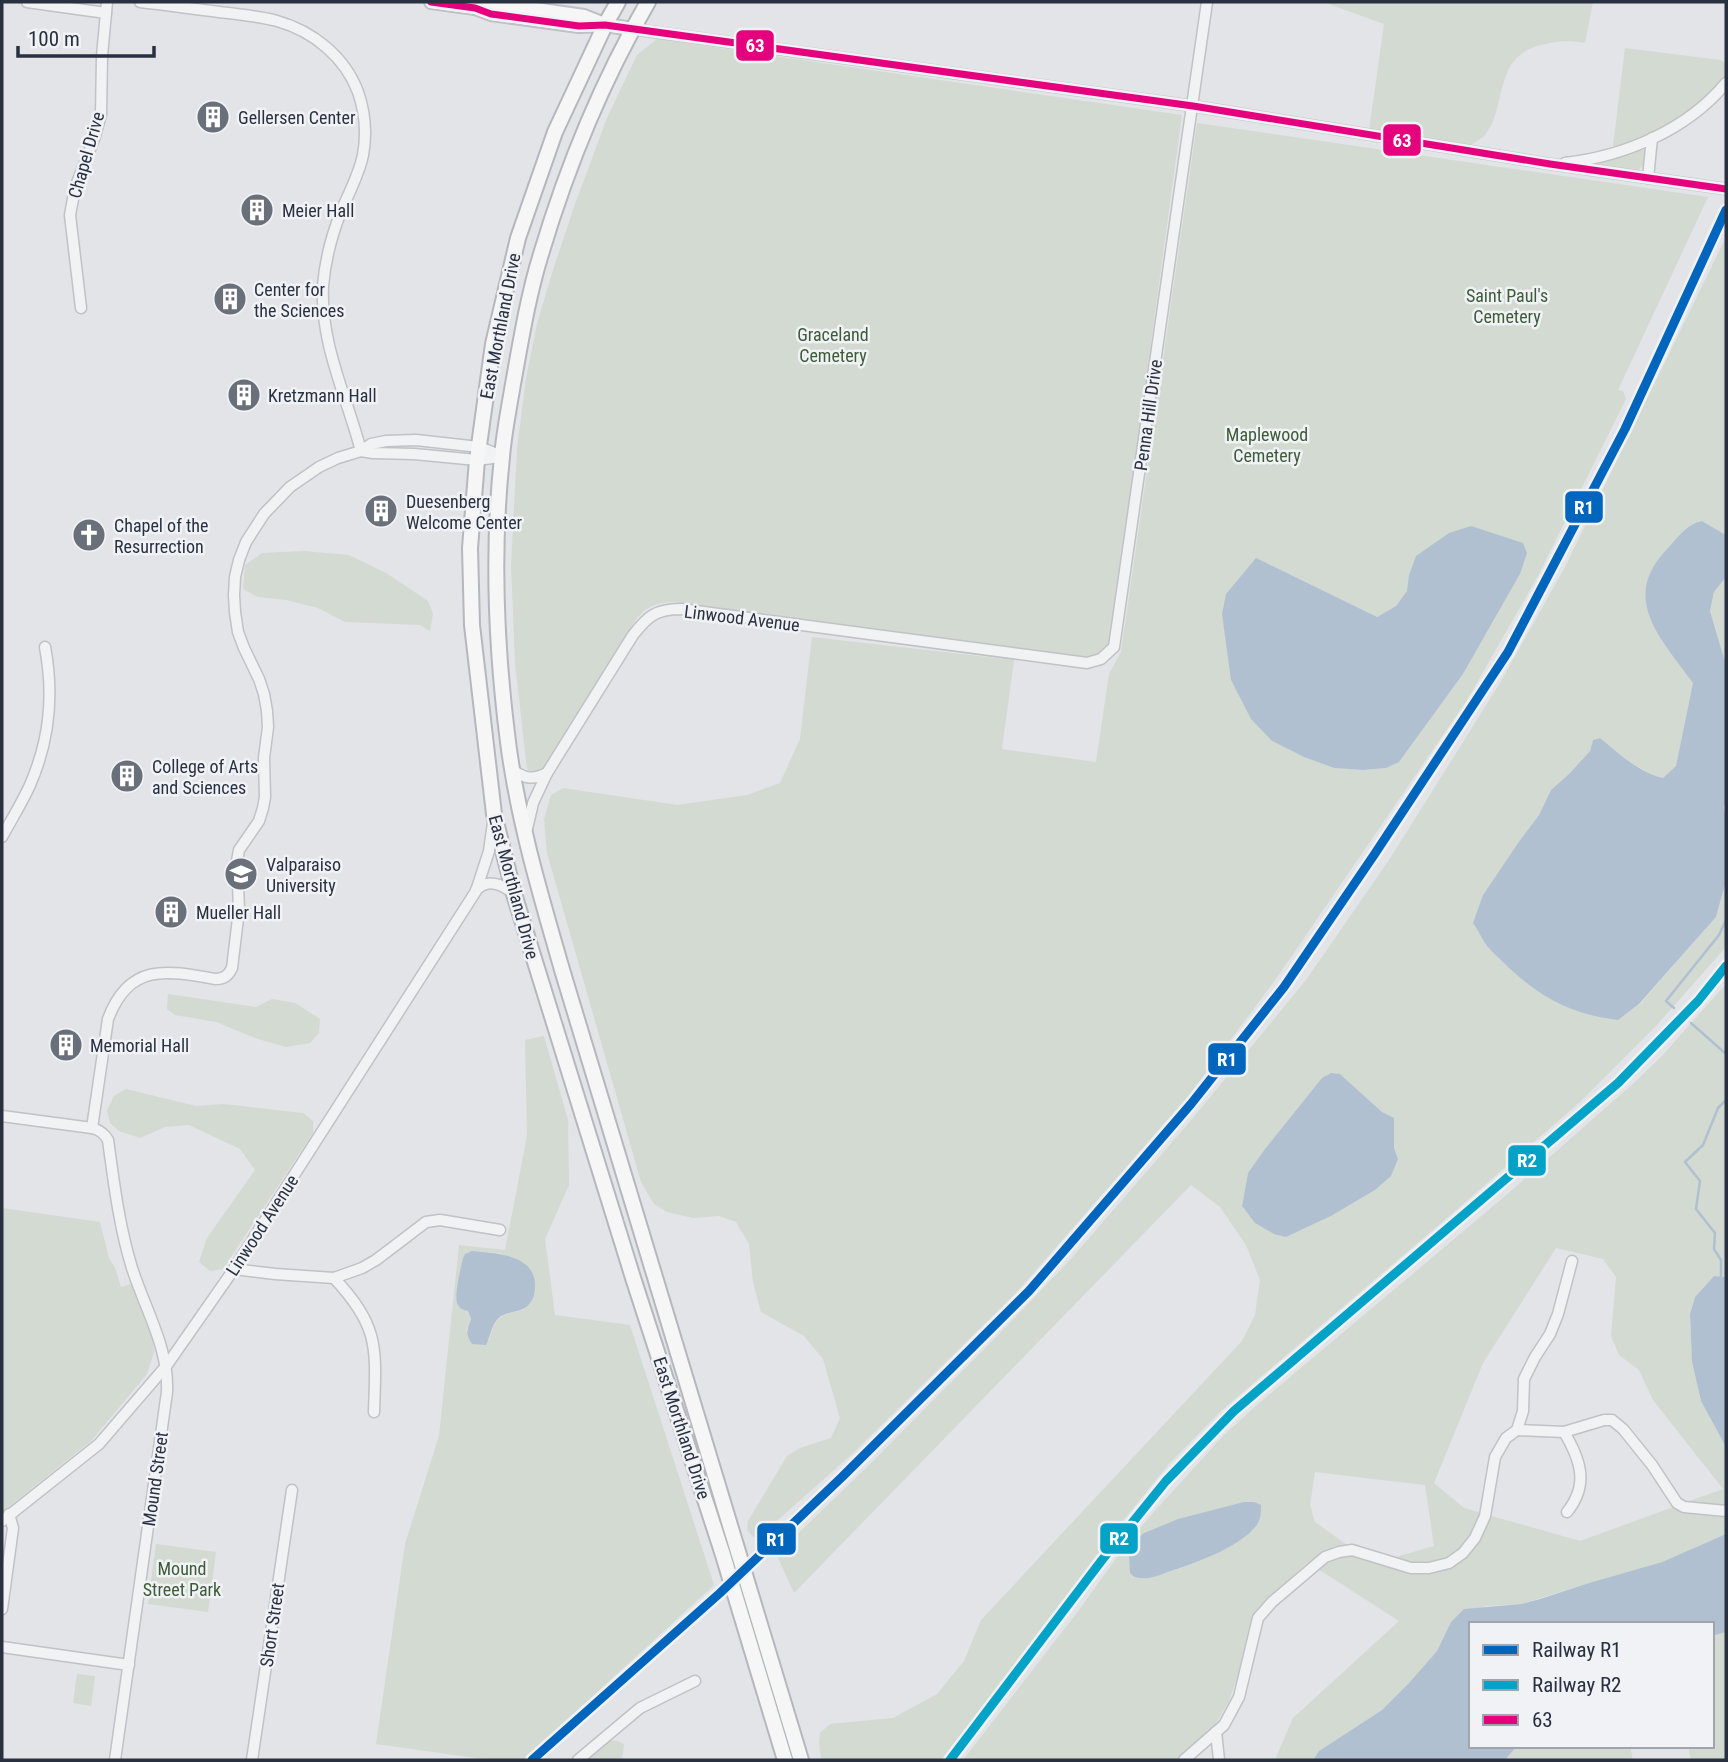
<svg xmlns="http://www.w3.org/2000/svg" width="1728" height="1762" viewBox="0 0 1728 1762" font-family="'Roboto Condensed',sans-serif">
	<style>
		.green { fill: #d2dad2; fill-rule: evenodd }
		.water { fill: #b1c0d1 }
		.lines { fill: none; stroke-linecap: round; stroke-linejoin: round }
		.stream { stroke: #b1c0d1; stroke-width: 2.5 }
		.minor-casing { stroke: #c0c2c5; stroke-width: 13 }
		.major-casing { stroke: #bec1c5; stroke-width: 16 }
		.highway-casing { stroke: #b4b7bc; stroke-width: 18 }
		.minor { stroke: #f1f2f4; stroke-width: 10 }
		.major { stroke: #f6f6f6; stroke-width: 12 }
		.highway { stroke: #f6f6f6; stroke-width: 14 }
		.bus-1-casing { stroke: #f0f2f6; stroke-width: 12 }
		.bus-1 { stroke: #e5007d; stroke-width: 7 }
		.rail-1-casing { stroke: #f0f2f6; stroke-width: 14 }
		.rail-2-casing { stroke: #f0f2f6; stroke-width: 14 }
		.rail-1 { stroke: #0065bd; stroke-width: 9 }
		.rail-2 { stroke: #02a3c7; stroke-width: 9 }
		.labels { text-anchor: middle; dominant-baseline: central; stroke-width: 5; stroke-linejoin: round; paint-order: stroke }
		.poi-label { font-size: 18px; fill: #293140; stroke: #f0f2f6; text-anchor: start }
		.street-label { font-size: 18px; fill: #293140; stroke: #f0f2f6 }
		.park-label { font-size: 18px; fill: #3d5b37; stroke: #f0f2f6 }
		.line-badge { stroke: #f0f2f6; stroke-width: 2.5 }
		.badge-label { font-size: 19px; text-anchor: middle; font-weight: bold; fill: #fff }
	</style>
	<rect width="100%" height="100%" fill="#e2e4e7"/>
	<!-- green -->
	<g class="green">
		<path d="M1323,2H1593L1585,43C1569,40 1553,41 1537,46C1492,60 1508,108 1484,136C1481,139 1475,142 1471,145L1369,131L1384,24Z"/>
		<path d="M657,39L1182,115L1111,636C1106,651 1098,656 1082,658L672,602C656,603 647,606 637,618L542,770C536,774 532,773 527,769L515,663L511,565L517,449L526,378L537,324L552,273L574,207L607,118L637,55Z"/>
		<path d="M1625,48L1720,60L1726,63V77C1698,111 1661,132 1620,147L1613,146Z"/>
		<path d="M1197,123L1708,197L1618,390L1623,391L1626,399L1538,576L1467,700L1276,979L1190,1094L1015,1294L851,1455L761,1535L753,1537L747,1530L748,1521L787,1456L800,1448L831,1438L840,1418L823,1359L804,1336L761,1312L753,1282L749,1244L736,1222L719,1216L693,1218L667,1212L654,1204L641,1182L547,853L544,819L551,795L563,788L677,805L747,795L780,783L800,739L812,637L1014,660L1002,749L1096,762L1109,674L1121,652ZM1520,574L1463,674L1399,762L1385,768L1363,770L1334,768L1304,757L1272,741L1226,639L1222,614L1377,617L1396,606L1407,591Z"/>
		<path d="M1640,150H1644C1645,160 1645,166 1637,171L1601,166L1600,163Z"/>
		<path d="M1726,237V535L1702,521L1661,638L1694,683L1676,767L1663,778C1638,771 1620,754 1600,738L1593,740L1590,751L1570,773L1551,790L1539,815L1518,843L1483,895L1487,946C1528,986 1558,1013 1617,1020L1640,1004L1716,917L1726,881V947L1656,1026L1581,1101L1455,1211L1222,1410L1168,1465L1126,1517L942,1760H821L819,1743L820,1733L830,1724L893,1718L937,1694L964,1661L981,1620L1242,1341L1255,1315L1260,1280L1246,1245L1220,1207L1191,1185L794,1593L778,1558L781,1550L867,1467L998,1335L1070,1260L1193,1118L1306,980L1391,857L1500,683L1565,567ZM1340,1074L1382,1112L1394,1119V1148L1398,1159L1375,1190L1331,1216L1286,1237L1242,1206L1248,1173Z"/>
		<polygon points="303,551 349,555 386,573 428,601 433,614 430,631 420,625 345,622 318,608 286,600 258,597 243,589 245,565 262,553"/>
		<polygon points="1726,577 1726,665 1710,611 1714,592"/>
		<path d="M1726,984V1277L1714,1276L1695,1297L1690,1314L1692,1362L1701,1401L1726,1447V1534L1662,1562L1589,1583L1521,1604L1485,1606L1451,1622L1437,1651L1409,1683L1382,1710L1319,1751L1313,1760H1275L1293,1718L1399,1621L1326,1574L1307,1563L1256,1610L1249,1627L1238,1675L1229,1701L1214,1727L1177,1760H963L1079,1610L1125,1546L1153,1513L1222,1437L1258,1404L1504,1197L1635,1082L1661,1057ZM1556,1248L1603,1259L1616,1277L1611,1336L1619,1355L1639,1370L1653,1400L1723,1489L1580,1541L1464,1508L1434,1483L1483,1363ZM1315,1472L1425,1485L1434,1546L1389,1559L1347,1545L1315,1522L1310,1505ZM1142,1534L1245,1536C1211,1559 1183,1569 1142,1579L1129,1555Z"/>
		<polygon points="168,994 256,1007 272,999 295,1003 320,1019 319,1033 310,1043 286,1047 258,1039 216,1022 175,1015 167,1009"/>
		<path d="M544,1036L568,1120L569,1185L545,1239L555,1315L630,1325L714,1585L523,1760H490L376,1744L405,1544L439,1436L459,1245L505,1250L527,1136L525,1040ZM473,1251L499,1253L517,1259L523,1310C500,1315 496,1316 489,1340L466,1331L471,1319L457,1287L463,1258Z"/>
		<polygon points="126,1089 196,1106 224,1104 303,1113 313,1121 313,1133 223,1269 210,1271 199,1262 207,1238 255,1170 240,1149 189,1125 165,1127 140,1138 119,1131 110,1123 107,1110 114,1096"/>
		<polygon points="2,1208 100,1222 109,1258 115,1268 121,1287 131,1284 153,1339 154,1352 147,1374 91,1441 2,1512"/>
		<polygon points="156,1544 216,1552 208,1612 148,1604"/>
		<polygon points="1726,1632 1726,1760 1691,1760 1688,1746 1712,1746 1712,1636"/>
		<polygon points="77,1674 95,1676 91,1706 73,1703"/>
		<polygon points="608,1740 617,1741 624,1744 622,1760 586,1760"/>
		<polygon points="1517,1746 1630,1746 1633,1760 1505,1760"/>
	</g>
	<!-- water -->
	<g class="water">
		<path d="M1702,521L1726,535V577L1714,592L1710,611L1726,665V804L1724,807L1726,823V881L1716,917L1639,1004L1618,1020C1570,1015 1536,995 1503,962C1498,957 1492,952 1487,946C1482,939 1478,930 1473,923L1483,895L1518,843L1539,815L1551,790L1570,773L1590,751L1593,740L1600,738C1620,754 1638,772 1663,778L1676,766L1693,683C1661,638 1618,598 1669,547C1679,536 1687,524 1702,521Z"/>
		<polygon points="1471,526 1523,543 1527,553 1520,574 1463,674 1399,762 1386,768 1363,770 1334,768 1304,757 1272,741 1251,719 1231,680 1222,614 1226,594 1256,558 1377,617 1396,606 1407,591 1409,575 1416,556 1449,533"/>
		<polygon points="1331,1073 1340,1074 1382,1112 1394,1118 1394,1148 1398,1159 1391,1176 1375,1190 1331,1216 1286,1237 1274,1234 1255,1223 1242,1206 1248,1173 1265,1149 1322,1078"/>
		<path d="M472,1251C494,1253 533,1254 535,1283C535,1290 535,1297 530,1303C522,1315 505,1309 497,1320C491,1327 490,1337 486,1345L472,1344C465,1334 467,1330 471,1319L468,1311C464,1310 460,1309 458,1305C453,1298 461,1267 463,1258L465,1254Z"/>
		<polygon points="1714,1276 1726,1277 1726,1447 1701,1401 1692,1362 1690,1314 1695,1297"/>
		<path d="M1244,1502H1254L1261,1505C1261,1513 1261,1520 1256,1526C1238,1548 1198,1562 1171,1571C1162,1574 1149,1580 1140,1578C1134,1577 1134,1577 1130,1573L1129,1555L1142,1534L1178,1519Z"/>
		<polygon points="1726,1534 1726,1632 1712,1636 1712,1624 1471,1624 1471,1746 1517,1746 1505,1760 1313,1760 1319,1751 1382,1710 1409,1683 1437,1651 1451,1622 1464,1609 1521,1604 1540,1599 1589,1583 1662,1562"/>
	</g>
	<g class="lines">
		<!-- stream -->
		<g class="stream">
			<polyline points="1674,1008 1666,1001 1719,935 1726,920"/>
			<polyline points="1691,1023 1726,1054"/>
			<polyline points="1721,1278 1721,1260 1714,1249 1715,1233 1696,1209 1700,1181 1685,1162 1703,1145 1718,1108 1726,1100"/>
		</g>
		<defs>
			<g id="minor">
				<polyline points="27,2 106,13"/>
				<path d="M140,2C167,5 193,9 219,12C238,14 258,16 277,21C313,31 345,57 358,92C365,112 367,133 363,155C359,174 350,191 342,209C332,234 325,260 323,286C320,344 347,397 361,451"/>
				<polyline points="632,29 1193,106 1550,164 1726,189"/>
				<path d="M1565,163C1625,156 1687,130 1726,83"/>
				<polyline points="1648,178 1652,138"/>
				<polyline points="81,308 70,215 75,188 94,139 101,115 102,56 107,2"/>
				<polyline points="361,451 373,453 414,454 477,460 500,457"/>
				<path d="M513,770C525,779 534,780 547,773"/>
				<path d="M527,829L533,803L547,773L633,635C648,616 656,609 681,609L1087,663L1101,659L1114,647L1207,2"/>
				<path d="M2,837C11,820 22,803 30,785C50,739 54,695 45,647"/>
				<path d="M476,890C489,878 502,884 514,894"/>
				<path d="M2,1116L92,1128C100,1130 104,1133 108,1140C114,1183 119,1226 132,1268C145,1309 169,1348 167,1392L115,1760"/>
				<path d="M92,1128L108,1019C129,963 166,970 215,979C224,979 228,976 232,968L239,910L237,861L239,850L259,821L263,808L265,797L264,758L268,727L267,711L264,694L259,679L244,648L238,632L235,612L234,595L235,577L239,560L246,542L264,514L290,487L319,467L338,458L361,451L371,444L386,441L416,440L479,447L502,456"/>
				<polyline points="234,1269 275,1274 334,1278 362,1268 376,1260 426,1222 440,1220 500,1230"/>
				<path d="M334,1278C380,1327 376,1348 374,1412"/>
				<polyline points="1517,1430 1564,1432 1604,1420 1612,1420 1623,1429 1652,1465 1677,1503 1684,1507 1726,1511"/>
				<path d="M1564,1432C1581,1460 1589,1485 1567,1512"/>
				<polyline points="2,1521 99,1444 167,1365 234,1269 476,891 489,851 493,823"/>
				<polyline points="2,1609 13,1528 9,1514"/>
				<polyline points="2,1647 129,1665"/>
				<polyline points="1216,1732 1219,1760"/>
				<polyline points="252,1760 292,1490"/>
				<polyline points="578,1760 640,1708 695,1681"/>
				<polyline points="1184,1760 1224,1725 1239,1697 1258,1618 1272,1602 1325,1557 1339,1552 1352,1550 1411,1568 1429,1568 1449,1563 1463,1553 1475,1538 1485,1516 1495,1457 1506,1438 1517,1430 1523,1411 1524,1379 1535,1357 1550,1334 1558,1314 1572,1261"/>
			</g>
			<g id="major">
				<polyline points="431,2 475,8 491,14 579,26 605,25 632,29"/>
				<polyline points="475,8 493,3 584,16 602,23"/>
			</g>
			<g id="highway">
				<polyline points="618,2 605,25 555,132 518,238 493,344 477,460 470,548 472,625 494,814 514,894 634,1281 723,1555 785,1760"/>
				<path d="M648,2C602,81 567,167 541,254C528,296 521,340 513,384C509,408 504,432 502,457C492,550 496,648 508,742C518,820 541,897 563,973L801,1760"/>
			</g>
		</defs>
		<!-- minor casing -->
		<use href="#minor" class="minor-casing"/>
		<!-- major casing -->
		<use href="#major" class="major-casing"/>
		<!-- highway casing -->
		<use href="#highway" class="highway-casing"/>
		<!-- minor -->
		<use href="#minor" class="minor"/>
		<!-- major -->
		<use href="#major" class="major"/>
		<!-- highway -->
		<use href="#highway" class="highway"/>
		<defs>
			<polyline id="bus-1" points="431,2 475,8 491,14 579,26 605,25 1193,106 1550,164 1726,189"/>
		</defs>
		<!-- bus-1 casing -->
		<use href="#bus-1" class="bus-1-casing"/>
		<!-- bus-1 -->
		<use href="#bus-1" class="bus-1"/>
		<defs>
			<polyline id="rail-1" points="532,1760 720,1593 842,1477 1029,1291 1191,1104 1284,987 1374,855 1508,652 1625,429 1726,210"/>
			<polyline id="rail-2" points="950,1760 1102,1560 1166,1481 1234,1411 1618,1083 1698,1001 1726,966"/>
		</defs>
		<!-- rail-1 casing -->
		<use href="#rail-1" class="rail-1-casing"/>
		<!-- rail-2 casing -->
		<use href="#rail-2" class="rail-2-casing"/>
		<!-- rail-1 -->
		<use href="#rail-1" class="rail-1"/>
		<!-- rail-2 -->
		<use href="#rail-2" class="rail-2"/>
	</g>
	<!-- icons -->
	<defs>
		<symbol id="building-disc" viewBox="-11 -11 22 22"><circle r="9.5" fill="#6a707a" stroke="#f0f2f6"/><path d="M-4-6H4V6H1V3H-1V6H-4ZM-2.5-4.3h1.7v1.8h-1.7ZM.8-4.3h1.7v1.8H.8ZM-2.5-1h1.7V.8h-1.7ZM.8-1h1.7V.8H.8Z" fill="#fff"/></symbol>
		<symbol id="church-disc" viewBox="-11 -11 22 22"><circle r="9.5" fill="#6a707a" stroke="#f0f2f6"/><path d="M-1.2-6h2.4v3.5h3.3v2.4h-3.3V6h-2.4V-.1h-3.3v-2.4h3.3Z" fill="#fff"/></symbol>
		<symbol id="university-disc" viewBox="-11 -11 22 22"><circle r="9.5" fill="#6a707a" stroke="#f0f2f6"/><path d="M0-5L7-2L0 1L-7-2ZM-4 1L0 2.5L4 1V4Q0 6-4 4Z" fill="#fff"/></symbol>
	</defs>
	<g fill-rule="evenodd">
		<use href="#building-disc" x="194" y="98" width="38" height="38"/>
		<use href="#building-disc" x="238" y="191" width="38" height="38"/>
		<use href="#building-disc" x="211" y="280" width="38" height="38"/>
		<use href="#building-disc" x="225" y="376" width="38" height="38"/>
		<use href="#building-disc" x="362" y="492" width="38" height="38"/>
		<use href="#church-disc" x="70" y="516" width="38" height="38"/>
		<use href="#building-disc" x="108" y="757" width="38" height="38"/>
		<use href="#university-disc" x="222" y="855" width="38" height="38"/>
		<use href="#building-disc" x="152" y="893" width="38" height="38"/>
		<use href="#building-disc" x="47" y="1026" width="38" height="38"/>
	</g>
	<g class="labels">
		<!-- poi labels -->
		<g class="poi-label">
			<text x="238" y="117">Gellersen Center</text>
			<text x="282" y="210">Meier Hall</text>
			<text x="254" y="289">Center for<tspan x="254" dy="21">the Sciences</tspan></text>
			<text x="268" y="395">Kretzmann Hall</text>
			<text x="406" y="501">Duesenberg<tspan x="406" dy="21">Welcome Center</tspan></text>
			<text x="114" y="525">Chapel of the<tspan x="114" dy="21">Resurrection</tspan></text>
			<text x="152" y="766">College of Arts<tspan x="152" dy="21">and Sciences</tspan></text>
			<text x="266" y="864">Valparaiso<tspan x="266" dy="21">University</tspan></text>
			<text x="196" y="912">Mueller Hall</text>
			<text x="90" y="1045">Memorial Hall</text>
		</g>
		<!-- street labels -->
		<g class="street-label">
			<text transform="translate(86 155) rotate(-74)">Chapel Drive</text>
			<text transform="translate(500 326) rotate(-79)">East Morthland Drive</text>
			<text transform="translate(1148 415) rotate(-82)">Penna Hill Drive</text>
			<text transform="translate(742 618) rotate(7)">Linwood Avenue</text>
			<text transform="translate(514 887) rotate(75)">East Morthland Drive</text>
			<text transform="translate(262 1225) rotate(-57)">Linwood Avenue</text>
			<text transform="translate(682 1428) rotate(72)">East Morthland Drive</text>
			<text transform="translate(155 1479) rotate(-82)">Mound Street</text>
			<text transform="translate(272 1625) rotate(-82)">Short Street</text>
		</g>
		<!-- park labels -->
		<g class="park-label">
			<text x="1507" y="295">Saint Paul's<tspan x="1507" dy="21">Cemetery</tspan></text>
			<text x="833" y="334">Graceland<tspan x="833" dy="21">Cemetery</tspan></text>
			<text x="1267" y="434">Maplewood<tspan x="1267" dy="21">Cemetery</tspan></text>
			<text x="182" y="1568">Mound<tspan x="182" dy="21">Street Park</tspan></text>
		</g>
	</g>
	<g class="line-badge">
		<rect x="735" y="29" width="40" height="33" rx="7" fill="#e5007d"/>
		<rect x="1382" y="123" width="40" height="34" rx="7" fill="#e5007d"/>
		<rect x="1564" y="490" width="40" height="34" rx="7" fill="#0065bd"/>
		<rect x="1207" y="1042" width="40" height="34" rx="7" fill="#0065bd"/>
		<rect x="1507" y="1144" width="40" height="33" rx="7" fill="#02a3c7"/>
		<rect x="1099" y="1522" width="40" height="33" rx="7" fill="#02a3c7"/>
		<rect x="756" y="1522" width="41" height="34" rx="7" fill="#0065bd"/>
	</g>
	<g class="badge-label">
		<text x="755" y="52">63</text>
		<text x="1402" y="147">63</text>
		<text x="1584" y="514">R1</text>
		<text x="1227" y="1066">R1</text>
		<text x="1527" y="1167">R2</text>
		<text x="1119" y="1545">R2</text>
		<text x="776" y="1546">R1</text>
	</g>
	<!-- border -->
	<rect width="1728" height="1762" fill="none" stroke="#293140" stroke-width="7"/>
	<!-- legend -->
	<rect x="1469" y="1622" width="245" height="126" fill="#f0f2f6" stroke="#a0a5ad" stroke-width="2"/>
	<rect x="1483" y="1645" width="35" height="10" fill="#0065bd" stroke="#a0a5ad" stroke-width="2"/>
	<text x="1532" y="1657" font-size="21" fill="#293140">Railway R1</text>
	<rect x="1483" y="1680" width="35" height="10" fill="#02a3c7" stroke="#a0a5ad" stroke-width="2"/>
	<text x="1532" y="1692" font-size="21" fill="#293140">Railway R2</text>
	<rect x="1483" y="1715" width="35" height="10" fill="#e5007d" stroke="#a0a5ad" stroke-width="2"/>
	<text x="1532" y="1727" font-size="21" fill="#293140">63</text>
	<!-- scale -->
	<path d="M18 46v10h136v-10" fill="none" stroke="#293140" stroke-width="3.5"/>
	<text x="28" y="46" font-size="21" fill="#293140" stroke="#f0f2f6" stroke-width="5" paint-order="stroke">100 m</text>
</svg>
